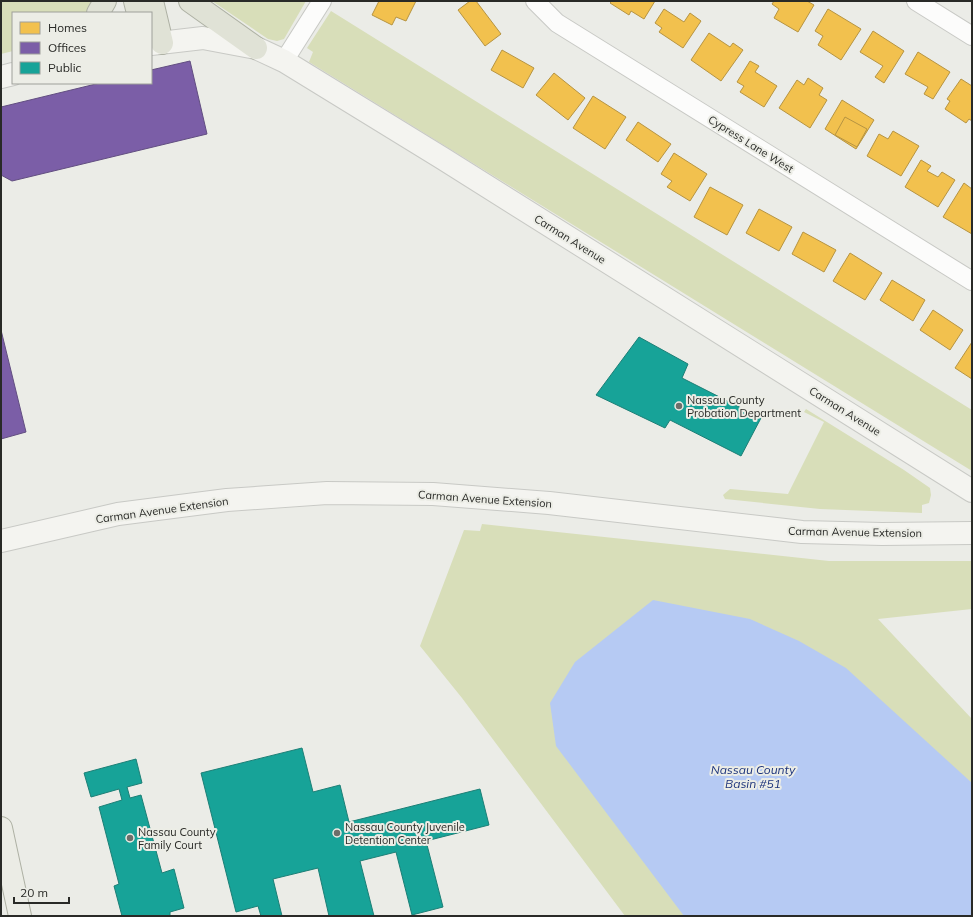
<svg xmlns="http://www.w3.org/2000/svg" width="973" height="917" viewBox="0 0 973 917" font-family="Mulish,sans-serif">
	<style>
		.green { fill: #d8deb9 }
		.water { fill: #b6caf3 }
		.homes { fill: #f2c14e; stroke: #b69442 }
		.offices { fill: #7b5ea7; stroke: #624e81 }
		.public { fill: #17a398; stroke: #1c7f76 }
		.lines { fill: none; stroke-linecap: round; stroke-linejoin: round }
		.street-casing { stroke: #c8c9c5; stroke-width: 20 }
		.secondary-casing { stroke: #c8c9c5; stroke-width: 24 }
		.primary-casing { stroke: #aeb1a4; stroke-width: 24 }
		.highway-casing { stroke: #aeb1a4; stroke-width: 24 }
		.street { stroke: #fcfcfb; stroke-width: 18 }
		.secondary { stroke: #f4f4f0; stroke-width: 22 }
		.primary { stroke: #ebece5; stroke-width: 22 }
		.highway { stroke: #e0e2d6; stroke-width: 22 }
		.poi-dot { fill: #6d6e6a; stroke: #ecede6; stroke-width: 1.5 }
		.labels { text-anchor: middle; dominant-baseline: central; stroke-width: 4; stroke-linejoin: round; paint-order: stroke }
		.street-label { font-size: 11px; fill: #292a27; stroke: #ecede6 }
		.poi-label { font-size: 11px; fill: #292a27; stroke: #ecede6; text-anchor: start }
		.water-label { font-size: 12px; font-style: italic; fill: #1e357c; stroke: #ecede6 }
	</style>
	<rect width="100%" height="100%" fill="#ebece7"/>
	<!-- green -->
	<g class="green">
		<polygon points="1,1 95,1 87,13 13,13 13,51 1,54"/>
		<polygon points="212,1 306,1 284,39 277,41 268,39"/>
		<polygon points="331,11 972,410 972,471 309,62 313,52 307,48"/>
		<polygon points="806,409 904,470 930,488 931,495 929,503 922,505 922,513 820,509 725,499 723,495 730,489 788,494 824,422 804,412"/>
		<polygon points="482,524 829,561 972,561 972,609 878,619 972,719 972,916 625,916 462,698 420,646 464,530 480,531"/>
	</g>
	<!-- water -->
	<polygon class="water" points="653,600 750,619 799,641 846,668 972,783 972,916 684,916 556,746 550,703 575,662"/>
	<!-- homes -->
	<g class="homes">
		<polygon points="379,1 416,1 406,21 396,17 392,25 372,15"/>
		<polygon points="470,1 476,1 501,34 485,46 458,10"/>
		<polygon points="612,1 655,1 644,19 631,11 629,15 610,3"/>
		<polygon points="774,1 807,1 814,5 798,32 774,18 779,9 772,4"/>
		<polygon points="664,9 684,22 690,13 701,21 683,48 659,32 662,28 655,23"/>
		<polygon points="828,9 861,29 841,60 818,45 823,36 815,31"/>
		<polygon points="873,31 904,51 884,83 875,77 883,66 860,52"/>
		<polygon points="709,33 730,47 733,43 743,50 721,81 691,60"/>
		<polygon points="502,50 534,68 523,88 491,70"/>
		<polygon points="918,52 950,72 933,99 924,94 928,87 905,74"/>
		<polygon points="750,61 759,66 755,72 777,86 764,107 740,92 744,86 737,82"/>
		<polygon points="554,73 585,98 568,120 536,95"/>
		<polygon points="808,78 823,88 819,95 827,100 810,128 779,108 797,80 804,85"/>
		<polygon points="961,79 972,86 972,121 969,119 966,123 945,109 950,101 947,99"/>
		<polygon points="593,96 626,117 605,149 573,128"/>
		<polygon points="842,100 874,120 856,149 825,129"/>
		<polygon points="845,117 867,129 857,147 835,135"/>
		<polygon points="638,122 671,144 658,162 626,140"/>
		<polygon points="893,131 919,146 901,176 867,156 879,134 888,139"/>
		<polygon points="674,153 707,174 690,201 667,187 672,181 661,174"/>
		<polygon points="921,160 931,166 927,171 938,177 942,172 955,180 938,207 905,187"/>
		<polygon points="964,183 972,189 972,234 943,217"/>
		<polygon points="710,187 743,205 727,235 694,217"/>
		<polygon points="759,209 792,227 779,251 746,233"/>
		<polygon points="803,232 836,250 824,272 792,254"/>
		<polygon points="850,253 882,273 865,300 833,281"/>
		<polygon points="892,280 925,300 913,321 880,300"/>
		<polygon points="933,310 963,330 950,350 920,330"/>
		<polygon points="972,342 972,379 955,368"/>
	</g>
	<!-- offices -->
	<g class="offices">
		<polygon points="190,61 207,134 12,181 1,175 1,107 100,83 151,83 151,70"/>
		<polygon points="1,330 26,432 1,439"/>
	</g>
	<!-- public -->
	<g class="public">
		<polygon points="639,337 688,364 682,378 761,418 741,456 670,420 665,428 596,395"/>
		<polygon points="302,748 313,792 340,785 349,822 480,789 489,825 426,841 443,907 412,915 396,852 360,861 374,916 329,916 318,868 273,879 282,916 261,916 258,906 236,912 201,773"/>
		<polygon points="136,759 142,783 127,787 130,798 141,795 162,873 174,869 184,908 170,912 170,916 122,916 114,886 119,884 99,807 122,800 119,789 91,797 84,773"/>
	</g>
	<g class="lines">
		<defs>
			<g id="street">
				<polyline points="535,1 557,23 972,281"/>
				<polyline points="916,1 972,36"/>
				<polyline points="284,61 322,1"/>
			</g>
			<g id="secondary">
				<polyline points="151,44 203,38 256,48 284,61 442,158 972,491"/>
				<polyline points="1,77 13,74"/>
				<polyline points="1,541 118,514 227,500 327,493 433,494 549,503 802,532 882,534 972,533"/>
			</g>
			<polyline id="primary" points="1,828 20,916"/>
			<g id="highway">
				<polyline points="135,1 138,13"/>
				<polyline points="152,1 162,43"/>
				<polyline points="190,1 256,48"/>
				<polyline points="98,13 105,1"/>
			</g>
		</defs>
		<!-- street casing -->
		<use href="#street" class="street-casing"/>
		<!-- secondary casing -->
		<use href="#secondary" class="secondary-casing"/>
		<!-- primary casing -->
		<use href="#primary" class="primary-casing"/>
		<!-- highway casing -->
		<use href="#highway" class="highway-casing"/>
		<!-- street -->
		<use href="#street" class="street"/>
		<!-- secondary -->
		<use href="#secondary" class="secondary"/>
		<!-- primary -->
		<use href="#primary" class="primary"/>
		<!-- highway -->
		<use href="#highway" class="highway"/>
	</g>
	<!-- markers -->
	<g class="poi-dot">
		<circle cx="679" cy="406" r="4"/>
		<circle cx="337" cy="833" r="4"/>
		<circle cx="130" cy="838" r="4"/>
	</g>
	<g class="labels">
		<!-- street labels -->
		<g class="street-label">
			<text transform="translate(751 144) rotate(32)">Cypress Lane West</text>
			<text transform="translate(570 239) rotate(32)">Carman Avenue</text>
			<text transform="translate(845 411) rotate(32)">Carman Avenue</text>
			<text transform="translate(485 499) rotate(4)">Carman Avenue Extension</text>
			<text transform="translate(162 510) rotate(-8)">Carman Avenue Extension</text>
			<text transform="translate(855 532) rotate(1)">Carman Avenue Extension</text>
		</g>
		<!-- poi labels -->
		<g class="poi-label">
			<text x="687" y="400">Nassau County<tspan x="687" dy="13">Probation Department</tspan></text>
			<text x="345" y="827">Nassau County Juvenile<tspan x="345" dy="13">Detention Center</tspan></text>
			<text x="138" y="832">Nassau County<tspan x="138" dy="13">Family Court</tspan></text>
		</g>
		<!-- water labels -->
		<g class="water-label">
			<text x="753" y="769">Nassau County<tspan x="753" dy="14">Basin #51</tspan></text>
		</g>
	</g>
	<!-- border -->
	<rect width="973" height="917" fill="none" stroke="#292a27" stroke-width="4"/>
	<!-- legend -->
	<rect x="12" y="12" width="140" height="72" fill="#ecede6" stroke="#9e9f9a"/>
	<rect x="20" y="22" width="20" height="12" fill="#f2c14e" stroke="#9e9f9a"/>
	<text x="48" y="32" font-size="12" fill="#292a27">Homes</text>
	<rect x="20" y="42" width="20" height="12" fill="#7b5ea7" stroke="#9e9f9a"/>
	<text x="48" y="52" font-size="12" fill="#292a27">Offices</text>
	<rect x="20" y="62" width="20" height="12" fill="#17a398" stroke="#9e9f9a"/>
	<text x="48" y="72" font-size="12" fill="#292a27">Public</text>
	<!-- scale -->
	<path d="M14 897v6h55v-6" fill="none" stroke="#292a27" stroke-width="2"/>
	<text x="20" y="897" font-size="12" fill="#292a27" stroke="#ecede6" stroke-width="3" paint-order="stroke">20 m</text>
</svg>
